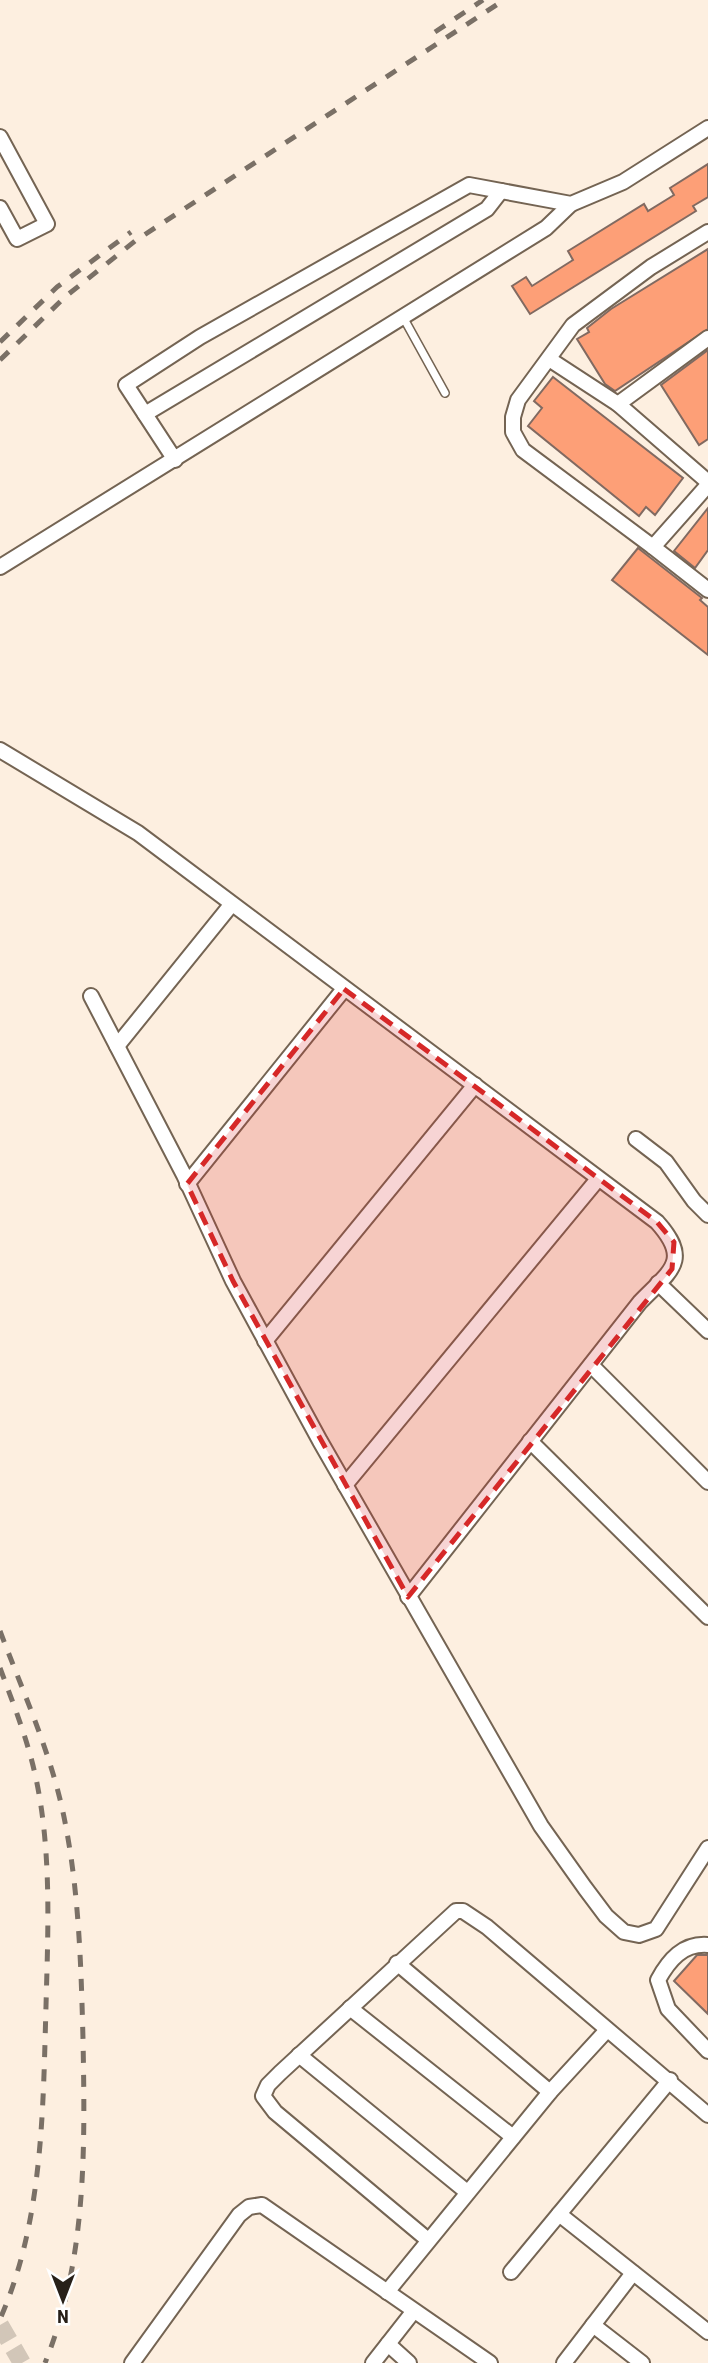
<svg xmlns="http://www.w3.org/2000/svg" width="708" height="2363" viewBox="0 0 708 2363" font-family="'Roboto Condensed',sans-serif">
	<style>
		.building { fill: #fd9f77; stroke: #816a61; stroke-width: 2 }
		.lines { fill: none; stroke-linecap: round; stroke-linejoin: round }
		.tertiary-tunnel { stroke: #d2c6b8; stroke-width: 18; stroke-dasharray: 18 9; stroke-linecap: butt }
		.service-casing { stroke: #746453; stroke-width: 10 }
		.minor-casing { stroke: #746453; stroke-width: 18 }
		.service { stroke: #fff; stroke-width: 7 }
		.minor { stroke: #fff; stroke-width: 14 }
		.rail { stroke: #7a7066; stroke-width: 5; stroke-dasharray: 12 12; stroke-linecap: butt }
		.marked { fill: #d62828; fill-opacity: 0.2; stroke: #d62828; stroke-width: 5; stroke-dasharray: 14 9; stroke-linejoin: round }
	</style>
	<rect width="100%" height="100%" fill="#fdefe0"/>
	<!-- building -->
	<g class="building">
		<polygon points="708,164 708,197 693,206 696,211 530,314 512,286 526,277 532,286 573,260 568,251 644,204 648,211 674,195 670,188"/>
		<polygon points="708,249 708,329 615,391 605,384 577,339 589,332 587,328 611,309"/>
		<polygon points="708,350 708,439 699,445 661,385"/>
		<polygon points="553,377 683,478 655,515 646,507 639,516 528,426 542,408 534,401"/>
		<polygon points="708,508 708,550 695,568 674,551"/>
		<polygon points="638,548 702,598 700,600 708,607 708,655 612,580"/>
		<polygon points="697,1955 708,1955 708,2014 674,1981"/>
	</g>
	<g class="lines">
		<!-- tertiary-tunnel -->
		<polyline class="tertiary-tunnel" points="0,2325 22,2363"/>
		<defs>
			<polyline id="service" points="403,317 445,393"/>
			<g id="minor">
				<polyline points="0,137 47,224 17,239 0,208"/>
				<polyline points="549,359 618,404 708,482"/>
				<polyline points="618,404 708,338"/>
				<polyline points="145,414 487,209 501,191"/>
				<polyline points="175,460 126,385 200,337 469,185 571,204 623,182 708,128"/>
				<polyline points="708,485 653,547 708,590"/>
				<polyline points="653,547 523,450 513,432 513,417 518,400 573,325 651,267 708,232"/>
				<polyline points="0,567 546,228 571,204"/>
				<path d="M0,750L138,833L657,1222C692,1261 670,1271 640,1302L408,1597"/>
				<polyline points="91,996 184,1175 233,1281 320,1441 541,1826 585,1888 606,1916 624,1932 639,1935 656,1929 708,1848"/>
				<polyline points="117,1046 231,905"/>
				<polyline points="636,1139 666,1162 694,1201 708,1215"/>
				<polyline points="187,1184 344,989"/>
				<polyline points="658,1283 708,1331"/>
				<polyline points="265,1341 475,1085"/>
				<polyline points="591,1365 708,1482"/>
				<polyline points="530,1441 708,1617"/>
				<polyline points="345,1485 598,1179"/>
				<path d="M708,1945C683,1943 669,1960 658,1980L668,2009L708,2051"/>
				<polyline points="397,1963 550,2092"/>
				<polyline points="350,2008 513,2137"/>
				<polyline points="299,2055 467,2192"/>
				<polyline points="559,2214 708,2332"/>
				<polyline points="428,2240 275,2112 263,2096 268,2085 280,2073 456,1911 463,1911 487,1927 708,2115"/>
				<polyline points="511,2272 670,2080"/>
				<polyline points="387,2292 550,2092 607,2030"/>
				<polyline points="593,2325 642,2363"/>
				<polyline points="388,2344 409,2363"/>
				<polyline points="132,2363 239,2215 249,2207 262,2205 490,2363"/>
				<polyline points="373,2363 413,2312"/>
				<polyline points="564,2363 633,2273"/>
			</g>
		</defs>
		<!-- service casing -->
		<use href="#service" class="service-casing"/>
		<!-- minor casing -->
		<use href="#minor" class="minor-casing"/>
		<!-- service -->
		<use href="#service" class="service"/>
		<!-- minor -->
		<use href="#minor" class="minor"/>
		<!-- rail -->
		<g class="rail">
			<polyline points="435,32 483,0"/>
			<polyline points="0,342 57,287 131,232"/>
			<polyline points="0,360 65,297 135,241 504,0"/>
			<path d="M0,1631C23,1692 51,1753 64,1817C79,1890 81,1964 83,2039C85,2148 87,2259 45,2363"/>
			<path d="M0,1668C13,1703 27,1738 35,1774C52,1850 48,1929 46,2006C43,2110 43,2222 0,2319"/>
		</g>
	</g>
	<!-- marked area -->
	<path class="marked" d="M344,989L657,1222L674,1242L672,1269L408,1597L233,1281L187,1184Z"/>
	<!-- north arrow -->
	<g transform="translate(63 2300) rotate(180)" stroke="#ffffff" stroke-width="5" paint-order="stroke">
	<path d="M0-5L12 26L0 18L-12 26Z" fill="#272019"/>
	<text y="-10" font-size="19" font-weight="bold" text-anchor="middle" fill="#272019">N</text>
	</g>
</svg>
